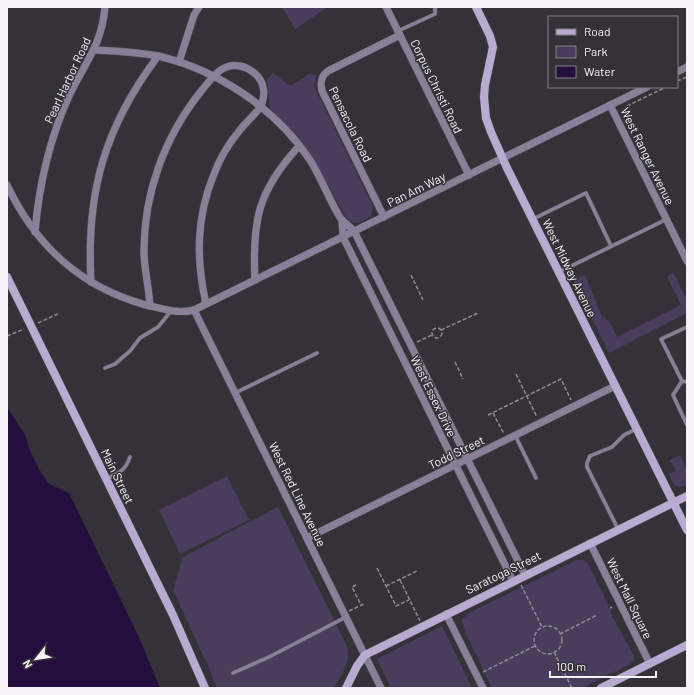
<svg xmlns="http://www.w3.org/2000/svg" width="694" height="695" viewBox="0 0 694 695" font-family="Barlow,sans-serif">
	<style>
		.green { fill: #4a3c5d }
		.water { fill: #250d3d }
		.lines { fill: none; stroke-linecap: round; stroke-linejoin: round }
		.lane-casing { stroke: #535156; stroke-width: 4.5 }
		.street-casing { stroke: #535156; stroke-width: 8 }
		.secondary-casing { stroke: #535156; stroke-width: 9 }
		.path { stroke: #8e8c91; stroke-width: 1.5; stroke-dasharray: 4 2; stroke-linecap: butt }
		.lane { stroke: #897f98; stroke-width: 3.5 }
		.street { stroke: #897f98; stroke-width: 7 }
		.secondary { stroke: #b9aad2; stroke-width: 8 }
		.labels { text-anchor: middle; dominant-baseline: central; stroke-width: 3; stroke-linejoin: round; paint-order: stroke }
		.street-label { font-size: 12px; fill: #f4f2f6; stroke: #343238 }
	</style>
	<rect width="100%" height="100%" fill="#343238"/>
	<!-- green -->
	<g class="green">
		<polygon points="282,7 324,7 325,9 295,29"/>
		<path d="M273,73L290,86L310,74L316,75L315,88L373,206L371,216C361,222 359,225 348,221L313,159L294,134L270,108L267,79Z"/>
		<polygon points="673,272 687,300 687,313 609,353 573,280 585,275 602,317 604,316 606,320 609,320 617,337 681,305 667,277"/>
		<polygon points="680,455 687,470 687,485 682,487 674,485 669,474 676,471 670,460"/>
		<polygon points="227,476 249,520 180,554 159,510"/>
		<path d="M278,507L346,644C352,662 342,673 334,688H217L208,666L173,590L183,557Z"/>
		<polygon points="577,560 584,560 588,564 608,604 607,605 611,610 611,614 634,656 633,661 630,664 582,688 492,688 466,634 462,619 471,612"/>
		<polygon points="442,626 472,688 391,688 377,659"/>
	</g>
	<!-- water -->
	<polygon class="water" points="7,407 25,435 29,448 39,469 49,484 69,493 138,635 160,688 7,688"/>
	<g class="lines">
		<defs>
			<g id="lane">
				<polyline points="398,31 435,14 435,7"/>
				<polyline points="533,219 586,193 611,246"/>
				<polyline points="559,272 667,219"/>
				<polyline points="687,327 661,339 682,381 687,382"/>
				<polyline points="105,368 115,364 130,351 140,338 158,327 171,311"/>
				<polyline points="682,381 673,395 687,425"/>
				<polyline points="235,393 317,353"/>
				<polyline points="515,435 536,478"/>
				<path d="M106,479C119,473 125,471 130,457"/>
				<polyline points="618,529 587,467 587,463 590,456 612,447 624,435 636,429"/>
				<polyline points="233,673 269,657 346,617"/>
			</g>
			<g id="street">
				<polyline points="386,7 469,175"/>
				<path d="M94,50C116,51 137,52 158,56C218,70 275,108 310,160C322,179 329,200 341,219C345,224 351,227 354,231L525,575"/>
				<polyline points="179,62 194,15 199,7"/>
				<polyline points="677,72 687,67"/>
				<polyline points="610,105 687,261"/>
				<path d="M7,185C36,246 80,287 146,305C163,309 178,314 194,310L647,87"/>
				<path d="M384,217L322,91C320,82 321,76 328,71L400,35"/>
				<polyline points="342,220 343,237 513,581"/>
				<path d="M35,232C39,185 49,140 69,96C84,64 102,45 105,7"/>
				<path d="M255,280C252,220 258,191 299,146"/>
				<path d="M91,282C86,193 104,128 158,56"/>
				<path d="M150,306C149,289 145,272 144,255C143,195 164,137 202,90C212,78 222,62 240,66C250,68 261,76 263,87C265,93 263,102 260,107C255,115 246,122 240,130C229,143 220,158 214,174C196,218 196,259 206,304"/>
				<polyline points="194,310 381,688"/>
				<polyline points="307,538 615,386"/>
				<polyline points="590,543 650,664"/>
				<polyline points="446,614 483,688"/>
			</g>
			<g id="secondary">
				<polyline points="476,7 490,36 493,47 485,85 484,97 486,118 491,132 507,168 687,530"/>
				<polyline points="7,277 173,615 205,688"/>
				<polyline points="346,688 357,666 365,655 687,496"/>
				<polyline points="601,688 687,645"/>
			</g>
		</defs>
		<!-- lane casing -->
		<use href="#lane" class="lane-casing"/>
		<!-- street casing -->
		<use href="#street" class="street-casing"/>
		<!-- secondary casing -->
		<use href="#secondary" class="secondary-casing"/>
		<!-- path -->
		<g class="path">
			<polyline points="677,81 687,77"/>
			<polyline points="627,106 666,87"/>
			<polyline points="411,275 423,300"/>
			<polyline points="38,323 60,313"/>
			<circle cx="437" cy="333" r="5"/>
			<polyline points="441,330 478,313"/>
			<polyline points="7,336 24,329"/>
			<polyline points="417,342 432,335"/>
			<polyline points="455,362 463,379"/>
			<polyline points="516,374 537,417"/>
			<polyline points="493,413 504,434"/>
			<polyline points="488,415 561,379 571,400"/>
			<polyline points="377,568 396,606 409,600"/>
			<polyline points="400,580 420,621"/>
			<polyline points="356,585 352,587 361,605"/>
			<polyline points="521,585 542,627"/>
			<polyline points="386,586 417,571"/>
			<polyline points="610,608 612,607"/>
			<polyline points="349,611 364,604"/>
			<circle cx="548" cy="640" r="14"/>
			<polyline points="560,634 597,615"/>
			<polyline points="554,652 572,688"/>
			<polyline points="483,672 535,646"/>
		</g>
		<!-- lane -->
		<use href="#lane" class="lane"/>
		<!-- street -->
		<use href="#street" class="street"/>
		<!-- secondary -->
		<use href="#secondary" class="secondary"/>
	</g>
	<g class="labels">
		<!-- street labels -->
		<g class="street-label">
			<text transform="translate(67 80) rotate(-65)">Pearl Harbor Road</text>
			<text transform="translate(437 86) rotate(64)">Corpus Christi Road</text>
			<text transform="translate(351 124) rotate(64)">Pensacola Road</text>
			<text transform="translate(648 156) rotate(64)">West Ranger Avenue</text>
			<text transform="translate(416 189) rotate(-26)">Pan Am Way</text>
			<text transform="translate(570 268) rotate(64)">West Midway Avenue</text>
			<text transform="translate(434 396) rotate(64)">West Essex Drive</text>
			<text transform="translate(456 452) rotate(-26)">Todd Street</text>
			<text transform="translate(118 476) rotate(64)">Main Street</text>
			<text transform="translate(298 494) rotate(64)">West Red Line Avenue</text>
			<text transform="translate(503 572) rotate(-26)">Saratoga Street</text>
			<text transform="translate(630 598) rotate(64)">West Mall Square</text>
		</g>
	</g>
	<!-- border -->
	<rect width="694" height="695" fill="none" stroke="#f4f2f6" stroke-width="16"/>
	<!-- legend -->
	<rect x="548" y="16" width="130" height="72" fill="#343238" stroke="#817f84"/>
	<rect x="556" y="29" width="20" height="6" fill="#b9aad2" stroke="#817f84"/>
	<text x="584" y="36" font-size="12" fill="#f4f2f6">Road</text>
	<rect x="556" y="46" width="20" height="12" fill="#4a3c5d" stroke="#817f84"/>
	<text x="584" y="56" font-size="12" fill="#f4f2f6">Park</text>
	<rect x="556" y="66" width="20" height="12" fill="#250d3d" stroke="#817f84"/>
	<text x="584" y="76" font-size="12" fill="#f4f2f6">Water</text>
	<!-- north arrow -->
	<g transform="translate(36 659) rotate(240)" stroke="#343238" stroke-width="3" paint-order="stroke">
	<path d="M0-3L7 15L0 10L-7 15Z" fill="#f4f2f6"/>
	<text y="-6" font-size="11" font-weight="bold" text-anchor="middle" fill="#f4f2f6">N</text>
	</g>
	<!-- scale -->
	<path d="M550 671v6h106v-6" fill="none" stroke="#f4f2f6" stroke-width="2"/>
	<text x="556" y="671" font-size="12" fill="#f4f2f6" stroke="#343238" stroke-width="3" paint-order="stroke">100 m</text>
</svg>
